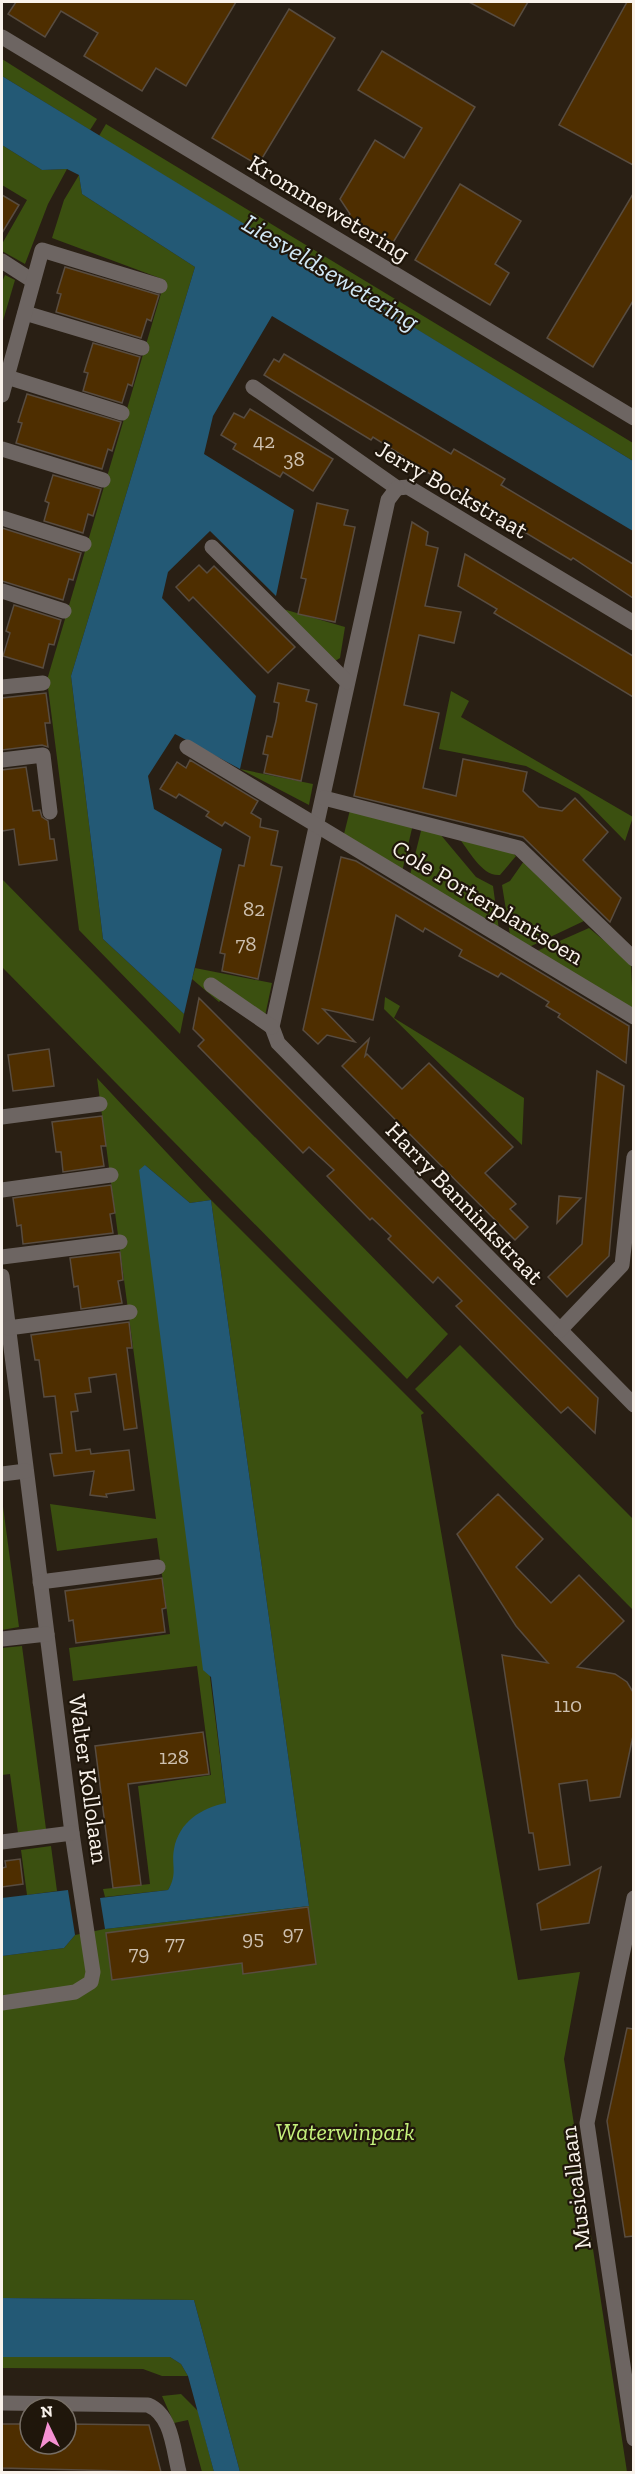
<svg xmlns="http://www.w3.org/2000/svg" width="635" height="2474" viewBox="0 0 635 2474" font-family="'Zilla Slab',serif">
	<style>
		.green { fill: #3b5010 }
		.water { fill: #235975 }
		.building { fill: #4e2e00; stroke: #584c40; stroke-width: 1.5 }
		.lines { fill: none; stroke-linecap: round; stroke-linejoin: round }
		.street { stroke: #6d6562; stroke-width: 15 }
		.labels { text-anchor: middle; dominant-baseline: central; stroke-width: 4.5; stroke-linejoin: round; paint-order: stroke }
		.number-label { font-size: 21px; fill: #cec1b0 }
		.street-label { font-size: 24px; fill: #f9f2eb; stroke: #1f160b }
		.park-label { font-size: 24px; font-style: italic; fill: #c5f17c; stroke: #1f160b }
		.water-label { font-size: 26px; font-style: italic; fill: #d2e8f6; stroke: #1f160b }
	</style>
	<rect width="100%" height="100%" fill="#291f14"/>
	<!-- green -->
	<g class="green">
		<polygon points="2,59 97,119 90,130 2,76"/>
		<polygon points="106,124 633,443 633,461 99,136"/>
		<polygon points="2,145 42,170 67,169 48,204 25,264 2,251 2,244 27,200 2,185"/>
		<polygon points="79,175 82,194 195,267 71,676 103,939 184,1014 180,1034 79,930 47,680 165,280 52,238 64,200"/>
		<polygon points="5,275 15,280 2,324 2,282"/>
		<polygon points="283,609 345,627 340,658 335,661"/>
		<polygon points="451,691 469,701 461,717 633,817 625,841 579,794 526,766 439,749"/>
		<polygon points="240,769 313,784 309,805"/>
		<polygon points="350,810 413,824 402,872 344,834"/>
		<polygon points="422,827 440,834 476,877 493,886 499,930 410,875"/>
		<path d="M458,837L509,850L516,856L500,875C482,877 469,850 458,837Z"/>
		<polygon points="524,861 584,921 527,948 510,935 502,885 510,881"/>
		<polygon points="2,879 448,1334 407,1379 2,967"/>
		<polygon points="589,928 631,963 633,1011 537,951"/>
		<polygon points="195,968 272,983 265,1016 229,993 219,1002 192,979"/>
		<polygon points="385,997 400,1006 394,1018 524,1098 522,1145 384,1009"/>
		<polygon points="97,1078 211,1200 424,1413 421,1415 518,1980 580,1972 564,2059 627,2472 240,2472 194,2300 2,2298 2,1956 64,1948 75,1935 105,1929 309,1906 211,1200 190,1203 145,1165 226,1803 174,1850 175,1878 168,1890 105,1897 103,1889 150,1884 138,1786 211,1775 197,1666 73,1681 69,1648 170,1634 157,1538 57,1551 50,1504 156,1519"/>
		<polygon points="460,1345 633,1519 633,1610 415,1389"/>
		<polygon points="2,1499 19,1627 2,1630"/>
		<polygon points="22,1646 46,1829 18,1833 10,1774 2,1775 2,1648"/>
		<polygon points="51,1846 57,1891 27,1895 21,1850"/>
		<polygon points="2,2357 170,2357 181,2364 188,2376 162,2376 143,2369 2,2368"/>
		<polygon points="181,2394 198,2411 214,2472 202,2472 188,2420 174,2423 162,2396"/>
	</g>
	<!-- water -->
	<g class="water">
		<polygon points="2,76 633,461 633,531 272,316 213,416 204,454 294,510 276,596 210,531 168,572 162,598 256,696 240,769 175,734 148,776 154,809 222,849 184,1014 103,939 71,676 195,267 82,194 79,175 67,169 42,170 2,145"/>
		<path d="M145,1165L190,1203L211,1200L309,1906L105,1929L100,1898L168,1890C178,1873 171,1866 174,1849C179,1822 201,1808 226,1803L211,1677L203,1670L139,1170Z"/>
		<polygon points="68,1890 75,1935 64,1948 2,1956 2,1898"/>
		<polygon points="2,2298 194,2300 240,2472 214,2472 188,2376 181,2364 170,2357 2,2357"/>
	</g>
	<!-- building -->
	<g class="building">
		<polygon points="16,2 236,2 186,86 156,68 142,91 84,56 98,33 61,11 45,37 8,14"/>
		<polygon points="469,2 528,2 514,26"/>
		<polygon points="627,2 633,2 633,165 559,125"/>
		<polygon points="289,9 335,38 258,165 212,138"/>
		<polygon points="382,51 475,107 391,246 347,219 350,214 340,199 375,140 404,158 422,128 358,90"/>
		<polygon points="460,184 521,221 495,264 509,273 490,305 415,260"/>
		<polygon points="633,194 633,301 593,367 547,338"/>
		<polygon points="2,195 19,205 2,233"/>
		<polygon points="65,267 159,295 151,321 147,319 141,338 56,312 61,294 57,293"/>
		<polygon points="93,343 140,357 132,386 128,384 122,403 83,391 88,373 84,372"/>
		<polygon points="284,354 451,454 454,449 505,479 501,485 633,564 633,598 573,558 571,560 501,518 503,515 402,458 403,456 373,437 371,440 264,375 274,359 279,362"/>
		<polygon points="27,394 121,422 112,451 108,449 102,469 16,443 22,423 18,422"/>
		<polygon points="250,409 333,459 313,491 283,472 280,477 233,449 236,444 221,435 234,413 244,418"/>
		<polygon points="53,475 101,489 93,516 88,514 83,533 44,521 49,503 45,501"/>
		<polygon points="317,503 348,510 344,525 355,527 335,622 298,614 306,579 301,578"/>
		<polygon points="412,522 428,532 426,545 438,548 425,606 461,612 454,643 419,635 404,705 439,713 423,788 456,796 463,759 527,772 523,791 539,807 562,811 575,798 608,832 583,860 621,898 610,922 523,837 354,796"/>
		<polygon points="2,528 81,553 73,580 69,579 63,600 2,581"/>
		<polygon points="465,554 633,656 633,697 494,613 497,609 458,586"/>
		<polygon points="199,565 207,573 214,566 295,647 268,673 193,597 189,601 176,587"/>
		<polygon points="14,605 61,620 54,645 49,644 43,668 3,656 10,633 6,631"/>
		<polygon points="278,683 309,690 306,701 317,704 301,781 264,773 268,755 263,754 267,736 272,737 276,721 279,703 274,702"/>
		<polygon points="46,693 50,723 45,723 48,747 42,745 2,750 2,698"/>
		<polygon points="190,760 258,801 251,813 261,819 260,827 278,831 271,865 282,867 258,979 222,971 225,954 220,953 239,865 244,866 250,837 225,822 222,826 206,816 209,812 179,794 176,798 160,789 177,762 186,768"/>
		<polygon points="26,767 33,811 40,810 42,817 48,821 50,839 54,839 57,860 19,865 14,829 2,831 2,770"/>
		<polygon points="341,857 356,861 629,1026 626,1063 558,1017 560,1014 546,1006 549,1002 501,973 498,977 459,956 462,950 425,928 423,932 396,915 373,1020 323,1009 355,1042 327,1035 318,1044 303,1030"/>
		<polygon points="199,998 598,1398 595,1433 568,1407 561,1413 456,1306 462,1301 438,1277 433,1283 388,1239 391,1236 372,1218 370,1220 327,1176 334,1170 309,1147 303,1153 198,1046 204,1040 193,1029"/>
		<polygon points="369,1039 365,1056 367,1054 402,1089 429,1063 513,1147 485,1173 516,1204 510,1209 528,1227 515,1240 342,1066"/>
		<polygon points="49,1049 54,1086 13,1091 8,1055"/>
		<polygon points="597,1071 624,1086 609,1256 567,1297 548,1277 582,1244"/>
		<polygon points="102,1116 106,1146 101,1146 104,1166 63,1172 61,1152 56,1152 52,1122"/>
		<polygon points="111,1185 115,1213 110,1214 113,1233 23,1244 21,1225 17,1226 13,1198"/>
		<polygon points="559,1196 581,1198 557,1223"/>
		<polygon points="120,1252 123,1280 118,1281 122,1303 81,1309 78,1286 74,1287 70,1258"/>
		<polygon points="129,1322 132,1348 127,1348 137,1428 124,1430 116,1374 89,1378 91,1392 75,1394 78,1411 71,1412 76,1451 90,1449 91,1454 129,1450 134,1490 106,1494 107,1497 90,1495 94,1471 54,1476 50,1454 62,1453 55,1396 44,1397 39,1360 35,1360 31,1335"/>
		<polygon points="498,1494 543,1539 516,1567 551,1603 579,1575 624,1621 577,1667 615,1674 627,1682 633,1692 633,1736 620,1797 590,1801 587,1780 559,1784 570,1865 539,1870 533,1833 529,1833 502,1655 548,1663 516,1626 457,1534"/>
		<polygon points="162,1578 166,1608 162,1609 165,1632 76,1643 73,1620 69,1621 65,1591"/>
		<polygon points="203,1732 209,1774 128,1784 141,1885 113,1888 95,1746"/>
		<polygon points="20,1859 23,1884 2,1887 2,1868 6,1867 5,1861"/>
		<polygon points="601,1867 589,1923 541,1930 537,1904"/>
		<polygon points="308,1907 316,1964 243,1974 242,1963 112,1980 106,1933"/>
		<polygon points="627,2028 633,2029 633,2236 625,2237 607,2121"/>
		<polygon points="2,2424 30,2424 30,2444 66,2444 66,2424 149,2425 161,2472 2,2468"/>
	</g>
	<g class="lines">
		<!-- street -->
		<g class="street">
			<polyline points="2,37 634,418"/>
			<polyline points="2,261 33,281"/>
			<polyline points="25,313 142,348"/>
			<polyline points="7,377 122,413"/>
			<polyline points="253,387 397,488 408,487 634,623"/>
			<polyline points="2,395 42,250 160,286"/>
			<polyline points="2,449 103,480"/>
			<polyline points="397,488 388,500 272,1027 278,1043 634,1405"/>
			<polyline points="2,518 84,544"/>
			<polyline points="212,547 347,682"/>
			<polyline points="2,591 64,611"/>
			<polyline points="2,687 43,683"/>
			<polyline points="187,747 634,1017"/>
			<polyline points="2,760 43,755 50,812"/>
			<polyline points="324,798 519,848 634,959"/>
			<polyline points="211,985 272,1027"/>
			<polyline points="2,1117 100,1104"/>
			<polyline points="2,1190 111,1175"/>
			<polyline points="2,1257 120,1242"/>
			<polyline points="2,1276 72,1833 93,1972 91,1982 75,1992 2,2003"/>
			<polyline points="8,1328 130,1312"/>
			<polyline points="560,1330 622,1265 634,1157"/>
			<polyline points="2,1474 26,1471"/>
			<polyline points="40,1582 158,1567"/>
			<polyline points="2,1639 47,1634"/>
			<polyline points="2,1842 72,1833"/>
			<polyline points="634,1898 587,2123 634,2439"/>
			<path d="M2,2403L148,2405C172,2415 173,2449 179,2472"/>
		</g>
	</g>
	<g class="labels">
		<!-- number labels -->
		<g class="number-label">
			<text x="264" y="440">42</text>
			<text x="294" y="458">38</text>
			<text x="254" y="908">82</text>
			<text x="246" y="943">78</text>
			<text x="568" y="1704">110</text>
			<text x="174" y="1756">128</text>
			<text x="293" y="1932">97</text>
			<text x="253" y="1937">95</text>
			<text x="175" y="1942">77</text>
			<text x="139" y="1952">79</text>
		</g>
		<!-- street labels -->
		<g class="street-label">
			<text transform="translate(329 208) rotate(31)">Krommewetering</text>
			<text transform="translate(452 489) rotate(30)">Jerry Bockstraat</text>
			<text transform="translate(488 902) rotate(31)">Cole Porterplantsoen</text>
			<text transform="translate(465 1203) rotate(46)">Harry Banninkstraat</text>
			<text transform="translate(89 1779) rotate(82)">Walter Kollolaan</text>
			<text transform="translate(575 2188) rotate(-97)">Musicallaan</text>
		</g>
		<!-- park labels -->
		<g class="park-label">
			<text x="345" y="2131">Waterwinpark</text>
		</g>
		<!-- water labels -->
		<g class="water-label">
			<text transform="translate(331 272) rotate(31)">Liesveldsewetering</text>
		</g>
	</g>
	<!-- border -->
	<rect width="635" height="2474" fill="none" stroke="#f9f2eb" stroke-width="6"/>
	<!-- north arrow -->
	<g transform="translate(48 2426) rotate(355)"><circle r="28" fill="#1f160b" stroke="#766e65" stroke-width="1.5"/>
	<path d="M0-4.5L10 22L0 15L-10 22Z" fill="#f591d2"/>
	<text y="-9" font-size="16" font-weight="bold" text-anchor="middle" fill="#f9f2eb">N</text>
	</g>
</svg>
